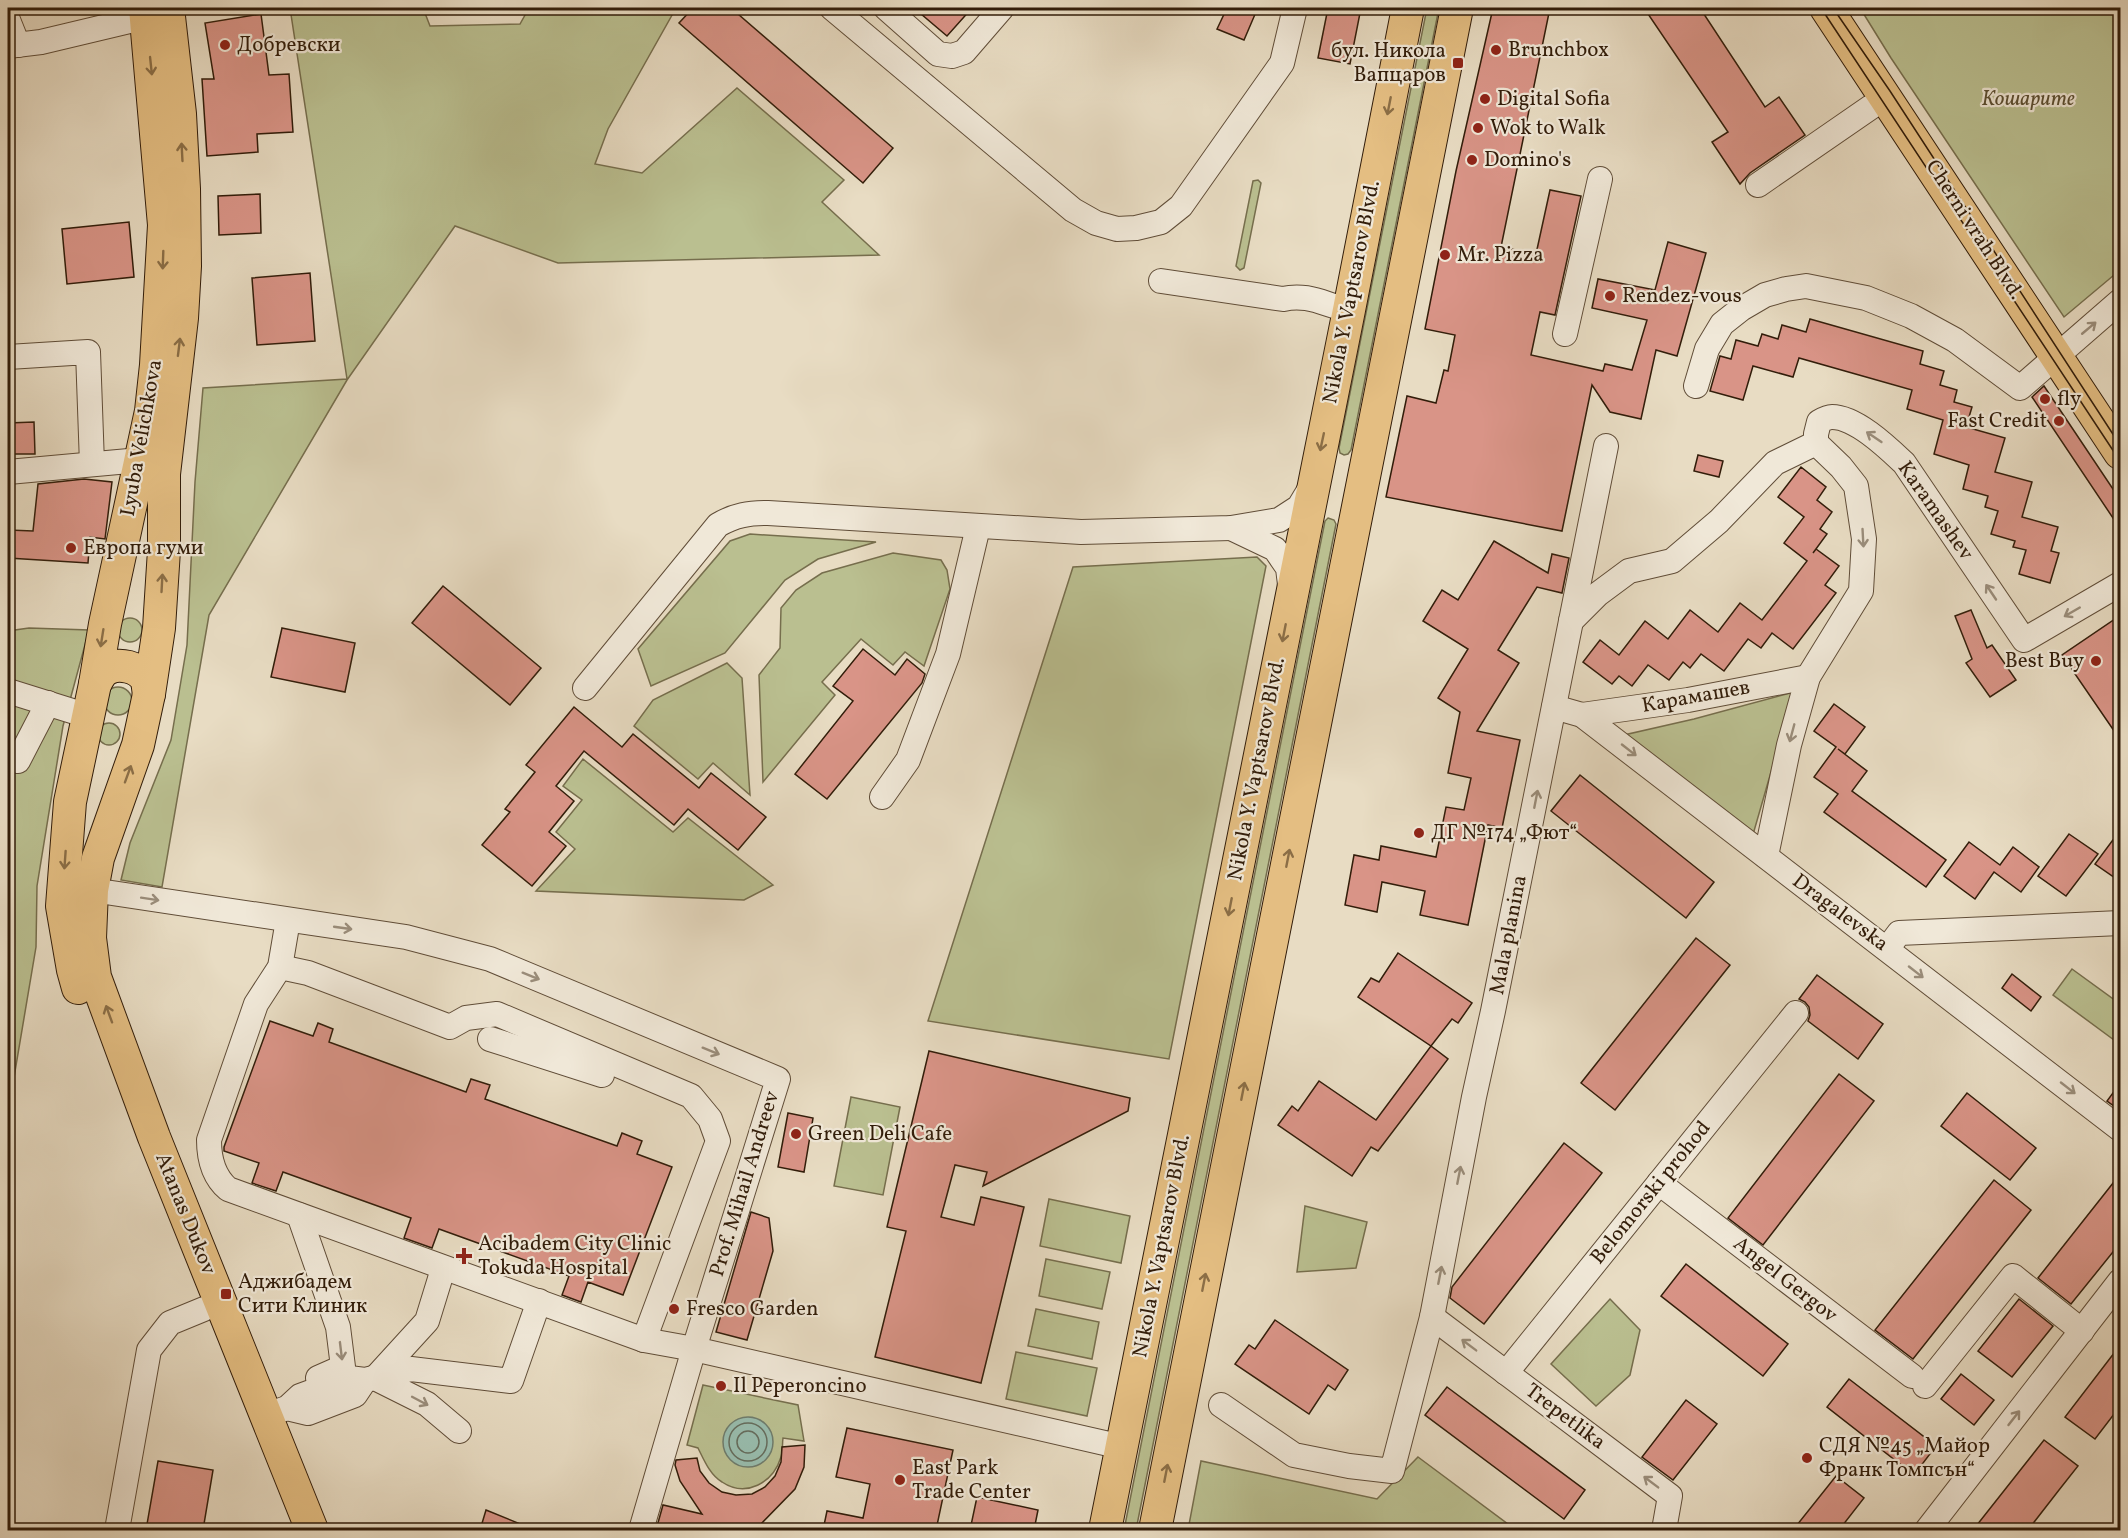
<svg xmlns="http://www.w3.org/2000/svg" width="2128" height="1538" viewBox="0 0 2128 1538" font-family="Vollkorn,serif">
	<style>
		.green { fill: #babf90; stroke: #766e4d; stroke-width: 1.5 }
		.water { fill: #98bcad; stroke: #6f7c6c; stroke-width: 1.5 }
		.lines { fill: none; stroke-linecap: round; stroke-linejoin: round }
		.shore { stroke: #656c5c; stroke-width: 1.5 }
		.building { fill: #d99487; stroke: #321d0a; stroke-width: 1.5 }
		.minor-casing { stroke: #604d38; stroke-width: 26 }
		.major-casing { stroke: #321d0a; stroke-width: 34 }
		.minor { stroke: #f0e8d8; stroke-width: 24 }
		.major { stroke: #e4be82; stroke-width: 32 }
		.tram { stroke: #321d0a; stroke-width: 1.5 }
		.oneway { stroke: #8b6e46 }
		.oneway2 { stroke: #9a8d7b }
		.poi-dot { fill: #8f2418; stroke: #f0e8d8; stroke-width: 2 }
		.labels { text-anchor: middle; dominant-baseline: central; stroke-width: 4.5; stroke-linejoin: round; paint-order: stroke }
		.poi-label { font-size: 21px; fill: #321d0a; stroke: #f0e8d8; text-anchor: start }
		.park-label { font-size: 21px; font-style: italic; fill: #5b4e32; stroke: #f0e8d8 }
		.street-label { font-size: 21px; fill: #321d0a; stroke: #f0e8d8 }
	</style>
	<rect width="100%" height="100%" fill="#e8dcc3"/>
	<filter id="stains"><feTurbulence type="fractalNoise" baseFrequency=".00333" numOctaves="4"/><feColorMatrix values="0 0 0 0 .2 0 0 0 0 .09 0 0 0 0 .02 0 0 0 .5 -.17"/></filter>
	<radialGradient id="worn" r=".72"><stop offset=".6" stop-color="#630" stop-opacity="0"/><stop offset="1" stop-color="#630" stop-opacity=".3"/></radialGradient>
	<!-- green -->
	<g class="green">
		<polygon points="290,8 423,8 430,26 520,24 529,8 676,8 608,129 595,164 642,173 737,88 844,180 822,202 879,255 558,263 455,226 347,380 209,615 162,887 121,880 130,843 171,740 187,645 195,482 203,388 347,379"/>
		<polygon points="1427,8 1439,8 1351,450 1348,454 1344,455 1340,453 1339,448"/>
		<polygon points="1860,8 2120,8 2120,270 2064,317 1891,58"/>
		<polygon points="1258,180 1261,183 1244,268 1240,270 1236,266 1253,181"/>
		<polygon points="1328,518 1334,520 1336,524 1136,1530 1124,1530 1325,521"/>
		<polygon points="750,534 876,542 818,559 785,580 725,653 651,686 638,649 730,541"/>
		<polygon points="893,553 941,560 947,570 950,589 924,666 905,652 893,665 861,639 822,682 835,695 763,782 759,675 780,648 781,608 796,590 822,573"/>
		<polygon points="1257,557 1266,566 1169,1059 928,1021 1073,567"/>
		<circle cx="130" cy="630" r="12"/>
		<polygon points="29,628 89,630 63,726 37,886 36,947 8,1113 8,631"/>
		<polygon points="727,663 742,678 750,795 713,763 698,779 634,726 653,700"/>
		<circle cx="118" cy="701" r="14"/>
		<polygon points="1794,692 1752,838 1624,735 1694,719"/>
		<circle cx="109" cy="734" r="11"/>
		<polygon points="583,759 673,832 688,818 773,885 744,900 536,891 575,849 556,832 582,800 563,786"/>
		<polygon points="2072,969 2120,1004 2120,1031 2114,1040 2053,995"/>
		<polygon points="851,1097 900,1107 883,1195 834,1186"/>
		<polygon points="1049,1199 1130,1216 1121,1263 1040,1246"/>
		<polygon points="1305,1206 1367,1222 1356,1268 1297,1272"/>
		<polygon points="1046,1259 1110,1272 1102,1309 1039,1296"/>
		<polygon points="1610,1299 1640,1330 1630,1375 1596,1406 1551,1364"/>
		<polygon points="1036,1309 1099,1322 1092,1359 1028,1346"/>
		<polygon points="1016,1352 1097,1368 1087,1416 1006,1399"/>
		<path d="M703,1385L798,1405L804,1441L783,1438C782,1445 783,1451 781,1457C773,1483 746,1498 722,1482C710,1475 704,1460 698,1448L687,1445Z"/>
		<polygon points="1418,1457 1516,1530 1188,1530 1201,1461 1377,1499"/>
	</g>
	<!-- water -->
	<circle class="water" cx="748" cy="1442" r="25"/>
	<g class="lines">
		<!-- shore -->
		<g class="shore">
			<circle cx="748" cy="1442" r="19"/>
			<circle cx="748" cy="1442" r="11"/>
		</g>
	</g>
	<!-- building -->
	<g class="building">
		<polygon points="693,8 731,8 893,148 863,183 679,23"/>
		<polygon points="914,8 972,8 947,36"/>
		<polygon points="1227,8 1246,8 1256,12 1244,40 1217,29"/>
		<polygon points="1328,8 1361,8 1350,64 1318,58"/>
		<polygon points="1493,8 1550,8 1501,247 1536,254 1550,190 1581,196 1555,315 1540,312 1531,355 1603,371 1605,364 1632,370 1647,320 1592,308 1598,279 1655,290 1668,242 1706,253 1677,356 1656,350 1641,419 1610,412 1592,385 1562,531 1386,497 1407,396 1436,403 1444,370 1448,371 1455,335 1425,329 1456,171"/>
		<polygon points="1644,8 1700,8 1765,107 1779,97 1805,135 1750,173 1740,184 1712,142 1728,132"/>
		<polygon points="261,14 269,75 289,74 293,132 257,134 258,152 207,156 202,79 214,79 205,23"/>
		<polygon points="260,194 261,233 219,235 218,196"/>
		<polygon points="129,222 134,277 67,284 62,229"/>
		<polygon points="310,273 315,341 257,345 252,278"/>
		<polygon points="1810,319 1923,351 1920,364 1944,371 1940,385 1957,390 1954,402 1972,407 1966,427 2005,438 1995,472 2032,482 2022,517 2058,527 2051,551 2059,553 2050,583 2019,574 2026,550 2013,547 2015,541 1991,534 1998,511 1985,507 1988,496 1963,489 1969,465 1934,454 1943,420 1907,409 1912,390 1799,358 1793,377 1753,366 1743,400 1710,391 1720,356 1731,359 1736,340 1758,346 1762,334 1778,339 1782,325 1806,332"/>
		<polygon points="2044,386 2121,501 2121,530 2032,397"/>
		<polygon points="34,422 35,454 8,454 8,423"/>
		<polygon points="1698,455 1723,461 1719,477 1694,471"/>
		<polygon points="1801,467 1826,487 1817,500 1832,512 1820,529 1827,534 1813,553 1816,549 1839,566 1825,585 1836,593 1793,649 1772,633 1761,648 1748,639 1724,671 1701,654 1690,668 1683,662 1669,680 1648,665 1632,686 1619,676 1612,684 1583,662 1600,640 1619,655 1645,621 1668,639 1690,610 1718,632 1740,603 1762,620 1807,561 1784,543 1804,517 1778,497"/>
		<polygon points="84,479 112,482 105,539 90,537 88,563 8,558 9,530 33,531 38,484"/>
		<polygon points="1494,541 1548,573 1552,554 1569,558 1562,593 1537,587 1498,650 1519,663 1477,731 1520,740 1502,828 1488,825 1468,925 1420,915 1425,891 1382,882 1377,912 1345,905 1354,855 1379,860 1381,846 1436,857 1446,807 1464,810 1471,778 1448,773 1460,712 1438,698 1468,649 1423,621 1442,590 1458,600"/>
		<polygon points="443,586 541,668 510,705 412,623"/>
		<polygon points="1971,610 1987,648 1992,645 2016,680 1990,697 1966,663 1972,659 1955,616"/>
		<polygon points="2121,615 2121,741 2062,655"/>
		<polygon points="282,628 355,643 345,692 271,677"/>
		<polygon points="863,649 895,675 907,659 925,674 922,683 827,799 795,774 853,701 833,686"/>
		<polygon points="1834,704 1865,727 1845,754 1838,749 1867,771 1852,791 1946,860 1926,887 1824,812 1838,794 1814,777 1836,747 1814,731"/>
		<polygon points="574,707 622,747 633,734 699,788 711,773 766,817 738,850 688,809 674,825 584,751 556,786 574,801 549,832 566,846 532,886 482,845 510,812 505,809 535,772 526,765"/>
		<polygon points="1580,775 1714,882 1686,918 1551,811"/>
		<polygon points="2121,829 2121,882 2095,864"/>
		<polygon points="2069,834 2098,854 2066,896 2038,876"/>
		<polygon points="1969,842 2000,865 2013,847 2039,867 2021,892 1994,872 1975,899 1944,876"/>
		<polygon points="1696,938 1730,965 1615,1110 1581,1083"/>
		<polygon points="1398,953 1472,1003 1458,1023 1452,1019 1431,1046 1358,997 1371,978 1379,982"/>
		<polygon points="2012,974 2041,997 2031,1011 2002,988"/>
		<polygon points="1817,975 1883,1024 1858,1059 1808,1021 1810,1015 1809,1007 1805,1002 1799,999"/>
		<polygon points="270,1021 313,1036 318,1023 333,1029 329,1042 466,1092 471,1079 490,1085 485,1099 617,1146 622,1133 642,1141 637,1154 672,1167 623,1295 588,1282 581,1302 562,1295 569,1276 439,1229 432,1248 404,1238 411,1218 283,1172 276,1191 252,1183 259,1163 224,1151 224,1147"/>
		<polygon points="1431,1046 1448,1059 1378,1151 1371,1147 1352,1176 1278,1125 1292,1106 1298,1111 1319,1081 1376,1120"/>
		<polygon points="929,1051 1130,1098 1128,1111 983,1186 987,1172 955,1165 941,1217 974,1225 981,1197 1024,1207 981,1383 875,1357 906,1231 887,1227"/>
		<polygon points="1839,1074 1874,1101 1763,1245 1728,1218"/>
		<polygon points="2121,1082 2121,1111 2107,1101"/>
		<polygon points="1967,1093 2036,1148 2010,1180 1941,1126"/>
		<polygon points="788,1113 813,1118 804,1172 778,1167"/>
		<polygon points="1564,1143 1602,1173 1484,1324 1450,1298 1452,1287"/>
		<polygon points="2121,1173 2121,1242 2071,1304 2038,1278"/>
		<polygon points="1994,1180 2031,1210 1913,1359 1875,1330"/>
		<polygon points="751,1212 769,1218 773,1251 747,1340 716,1332"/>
		<polygon points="1686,1264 1788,1344 1763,1376 1661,1296"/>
		<polygon points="2019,1299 2053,1326 2012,1377 1978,1351"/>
		<polygon points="1275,1320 1348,1370 1335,1390 1328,1385 1309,1414 1235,1364 1249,1345 1255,1349"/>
		<polygon points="2121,1344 2121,1405 2095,1439 2065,1417"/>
		<polygon points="1961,1374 1994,1400 1974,1425 1941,1399"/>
		<polygon points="1849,1379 1936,1446 1914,1475 1827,1407"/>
		<polygon points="1447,1387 1585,1490 1564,1519 1425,1415"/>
		<polygon points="1686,1400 1717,1424 1673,1480 1642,1457"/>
		<polygon points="847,1428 953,1450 936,1530 823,1530 827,1511 863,1518 870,1484 836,1477"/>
		<polygon points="2044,1440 2078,1466 2059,1490 2028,1530 1973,1530"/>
		<polygon points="805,1445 804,1467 795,1489 755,1530 656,1530 663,1505 702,1514 680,1481 675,1465 676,1460 697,1458 700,1471 709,1483 722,1492 736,1495 752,1494 765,1487 775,1476 781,1462 782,1447"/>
		<polygon points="158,1461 213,1470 203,1530 146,1530"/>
		<polygon points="1836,1476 1864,1498 1839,1530 1793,1530"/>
		<polygon points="977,1497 1038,1510 1034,1530 970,1530"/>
		<polygon points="486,1510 535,1530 480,1530"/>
	</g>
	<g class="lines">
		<defs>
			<g id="minor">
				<polyline points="832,8 1073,210 1096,223 1117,229 1136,228 1161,222 1181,206 1282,63 1295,8"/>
				<polyline points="886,8 938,54 952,56 964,52 1002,8"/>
				<polyline points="8,20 18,45"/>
				<polyline points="8,46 41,42 146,17"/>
				<polyline points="1758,185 1871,107"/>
				<path d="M1161,281L1283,299C1308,293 1325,305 1349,310"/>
				<polyline points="1565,334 1600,179"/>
				<polyline points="8,357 88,352 92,464"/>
				<polyline points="1696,386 1707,349 1722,324 1741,309 1765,295 1786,289 1806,286 1866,298 1911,316 1955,340 2020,388 2120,301"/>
				<polyline points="8,472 140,460"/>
				<polyline points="1231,528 1275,549 1288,568 1291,593"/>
				<polyline points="1571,621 1598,594 1629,571 1672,561 1719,521 1775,463 1816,443"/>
				<path d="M585,688L718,525C735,515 749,513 768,513L1081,532L1231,528L1279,520L1299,507L1311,487"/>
				<polyline points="8,691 88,716"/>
				<polyline points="1554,707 1582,715 2120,1129"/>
				<polyline points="1582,715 1688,700 1808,677"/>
				<polyline points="8,758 18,761 48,703"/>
				<polyline points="882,797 908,760 948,654 978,527"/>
				<path d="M1766,856L1789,745L1808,677L1861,591L1864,539L1856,486L1841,467L1816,443V434L1819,422C1824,419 1828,417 1832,417C1856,417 1888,448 1904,463L2024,640L2120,584"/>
				<polyline points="92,890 406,937 490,959 778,1079 694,1349 641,1530"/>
				<path d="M288,920L280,967L256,1004L209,1140C209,1158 214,1177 228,1189L644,1340L694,1349L1122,1447"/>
				<polyline points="1887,949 1899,933 2120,923"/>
				<polyline points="280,967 308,973 450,1027 466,1018 497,1014 691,1096 710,1119 718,1141 644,1340"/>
				<polyline points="490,1039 602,1075"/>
				<polyline points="1659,1183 1912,1376"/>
				<polyline points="299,1215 338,1327 343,1367 318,1378"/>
				<polyline points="1432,1317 1670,1496 1664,1530"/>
				<polyline points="1506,1373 1796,1013"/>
				<polyline points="375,1378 427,1321 443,1269"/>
				<polyline points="375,1378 427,1404 459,1431"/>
				<polyline points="1925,1386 2013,1276 2082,1331"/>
				<polyline points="1221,1405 1294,1455 1349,1466 1392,1471 1432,1317 1474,1097 1493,1011 1606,446"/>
				<polyline points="287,1408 308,1413 355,1395 365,1380"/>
				<polyline points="266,1415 287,1408 300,1396 349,1378 365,1380 411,1369 511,1381 539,1301"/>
				<polyline points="117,1530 149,1350 170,1323 204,1309"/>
				<polyline points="1927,1530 2120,1281"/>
			</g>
			<g id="major">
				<polyline points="168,8 180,114 184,189 185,266 182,318 164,474 164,550 159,628 149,694 138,745 98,858 92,890 90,938 95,977 154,1137 312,1530"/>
				<polyline points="1826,8 2120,453"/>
				<path d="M95,684C98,679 101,672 107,669C119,662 139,667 146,679C148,683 148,690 149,694"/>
				<polyline points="78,988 73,970 62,906 70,802 95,684 105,624 151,411 156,365 164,225 145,8"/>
				<polyline points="1105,1530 1349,310 1408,8"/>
				<polyline points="1155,1530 1457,8"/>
			</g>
		</defs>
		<!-- minor casing -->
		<use href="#minor" class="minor-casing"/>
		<!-- major casing -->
		<use href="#major" class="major-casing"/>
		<!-- minor -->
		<use href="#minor" class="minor"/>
		<!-- major -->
		<use href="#major" class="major"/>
		<!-- tram -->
		<g class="tram">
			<polyline points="1821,8 2120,461"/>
			<polyline points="1833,8 1890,91 2120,445"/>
		</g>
	</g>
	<!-- one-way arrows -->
	<defs><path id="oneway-shaft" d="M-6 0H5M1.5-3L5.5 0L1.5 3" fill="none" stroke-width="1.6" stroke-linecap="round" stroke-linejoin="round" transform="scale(1.5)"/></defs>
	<g class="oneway">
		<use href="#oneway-shaft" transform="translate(151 66) rotate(84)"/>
		<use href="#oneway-shaft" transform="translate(1389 106) rotate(101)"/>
		<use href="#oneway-shaft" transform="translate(182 152) rotate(-93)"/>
		<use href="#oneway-shaft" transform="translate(163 260) rotate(92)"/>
		<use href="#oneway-shaft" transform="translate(179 347) rotate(-83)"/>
		<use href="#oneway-shaft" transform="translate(1322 442) rotate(102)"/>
		<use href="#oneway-shaft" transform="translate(162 583) rotate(-87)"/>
		<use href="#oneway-shaft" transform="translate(1284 633) rotate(101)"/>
		<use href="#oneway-shaft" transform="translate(102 638) rotate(99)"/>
		<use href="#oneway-shaft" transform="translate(128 774) rotate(-70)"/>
		<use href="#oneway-shaft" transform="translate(1288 858) rotate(-79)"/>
		<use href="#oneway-shaft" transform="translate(65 860) rotate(94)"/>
		<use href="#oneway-shaft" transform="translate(1230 907) rotate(101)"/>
		<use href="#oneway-shaft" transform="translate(109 1014) rotate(-110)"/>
		<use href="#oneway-shaft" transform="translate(1243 1091) rotate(-79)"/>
		<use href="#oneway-shaft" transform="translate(1204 1282) rotate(-79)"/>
		<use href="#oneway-shaft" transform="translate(1166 1473) rotate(-79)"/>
	</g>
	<g class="oneway2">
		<use href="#oneway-shaft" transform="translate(2089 328) rotate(-40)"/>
		<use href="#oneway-shaft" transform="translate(1874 437) rotate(-146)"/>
		<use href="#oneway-shaft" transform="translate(1863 538) rotate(87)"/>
		<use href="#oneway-shaft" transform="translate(1991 592) rotate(-124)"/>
		<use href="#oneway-shaft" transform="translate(2072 612) rotate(150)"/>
		<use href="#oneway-shaft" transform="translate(1792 733) rotate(105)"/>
		<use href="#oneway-shaft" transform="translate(1629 750) rotate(38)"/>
		<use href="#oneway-shaft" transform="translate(1536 799) rotate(-79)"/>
		<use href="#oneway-shaft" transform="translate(150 899) rotate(9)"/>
		<use href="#oneway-shaft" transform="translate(343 928) rotate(8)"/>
		<use href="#oneway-shaft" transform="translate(1916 972) rotate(38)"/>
		<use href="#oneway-shaft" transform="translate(531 976) rotate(22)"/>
		<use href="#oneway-shaft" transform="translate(711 1051) rotate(22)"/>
		<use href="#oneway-shaft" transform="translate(2068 1088) rotate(38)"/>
		<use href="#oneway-shaft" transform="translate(1459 1175) rotate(-79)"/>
		<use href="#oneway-shaft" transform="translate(1440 1275) rotate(-79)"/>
		<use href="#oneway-shaft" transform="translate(1469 1345) rotate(-143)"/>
		<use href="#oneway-shaft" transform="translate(341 1351) rotate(83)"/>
		<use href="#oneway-shaft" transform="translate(420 1401) rotate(28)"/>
		<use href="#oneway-shaft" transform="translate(2014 1418) rotate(-52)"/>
		<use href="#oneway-shaft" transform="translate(1651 1482) rotate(-143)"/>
	</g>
	<!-- markers -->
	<g class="poi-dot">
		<circle cx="225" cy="45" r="6"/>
		<circle cx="1496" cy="50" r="6"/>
		<rect x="1452" y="57" width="12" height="12" rx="3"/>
		<circle cx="1485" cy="99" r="6"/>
		<circle cx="1478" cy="128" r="6"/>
		<circle cx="1472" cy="160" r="6"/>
		<circle cx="1445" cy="255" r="6"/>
		<circle cx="1610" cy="296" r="6"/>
		<circle cx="2045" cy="399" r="6"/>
		<circle cx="2059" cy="421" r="6"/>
		<circle cx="71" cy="548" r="6"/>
		<circle cx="2096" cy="661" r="6"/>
		<circle cx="1419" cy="833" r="6"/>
		<circle cx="796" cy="1134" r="6"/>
		<path d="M461 1247h6v6h6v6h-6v6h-6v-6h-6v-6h6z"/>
		<rect x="220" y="1288" width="12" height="12" rx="3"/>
		<circle cx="674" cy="1309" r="6"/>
		<circle cx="721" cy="1386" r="6"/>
		<circle cx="1807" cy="1458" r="6"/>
		<circle cx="900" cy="1480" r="6"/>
	</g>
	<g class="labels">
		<!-- poi labels -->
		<g class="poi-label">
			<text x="237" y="45">Добревски</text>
			<text x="1508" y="50">Brunchbox</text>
			<text x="1446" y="51" text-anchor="end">бул. Никола<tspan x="1446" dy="24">Вапцаров</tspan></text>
			<text x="1497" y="99">Digital Sofia</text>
			<text x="1490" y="128">Wok to Walk</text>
			<text x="1484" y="160">Domino's</text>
			<text x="1457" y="255">Mr. Pizza</text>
			<text x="1622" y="296">Rendez-vous</text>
			<text x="2057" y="399">fly</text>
			<text x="2047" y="421" text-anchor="end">Fast Credit</text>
			<text x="83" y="548">Европа гуми</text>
			<text x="2084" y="661" text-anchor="end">Best Buy</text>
			<text x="1431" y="833">ДГ №174 „Фют“</text>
			<text x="808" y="1134">Green Deli Cafe</text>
			<text x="478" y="1244">Acibadem City Clinic<tspan x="478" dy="24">Tokuda Hospital</tspan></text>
			<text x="238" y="1282">Аджибадем<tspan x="238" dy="24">Сити Клиник</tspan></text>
			<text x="686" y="1309">Fresco Garden</text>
			<text x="733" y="1386">Il Peperoncino</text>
			<text x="1819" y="1446">СДЯ №45 „Майор<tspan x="1819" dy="24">Франк Томпсън“</tspan></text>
			<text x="912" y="1468">East Park<tspan x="912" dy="24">Trade Center</tspan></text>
		</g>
		<!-- park labels -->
		<g class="park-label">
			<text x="2028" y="99">Кошарите</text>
		</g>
		<!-- street labels -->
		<g class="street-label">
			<text transform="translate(1974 230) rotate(57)">Cherni vrah Blvd.</text>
			<text transform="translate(1352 292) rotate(-79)">Nikola Y. Vaptsarov Blvd.</text>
			<text transform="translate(142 438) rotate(-80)">Lyuba Velichkova</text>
			<text transform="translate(1935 511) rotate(55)">Karamashev</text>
			<text transform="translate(1696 697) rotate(-10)">Карамашев</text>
			<text transform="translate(1257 769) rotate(-79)">Nikola Y. Vaptsarov Blvd.</text>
			<text transform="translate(1840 913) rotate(37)">Dragalevska</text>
			<text transform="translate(1509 935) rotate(-79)">Mala planina</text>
			<text transform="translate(745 1184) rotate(-73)">Prof. Mihail Andreev</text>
			<text transform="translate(1651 1193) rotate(-51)">Belomorski prohod</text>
			<text transform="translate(185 1214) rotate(68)">Atanas Dukov</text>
			<text transform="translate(1162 1246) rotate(-79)">Nikola Y. Vaptsarov Blvd.</text>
			<text transform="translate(1785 1280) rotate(38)">Angel Gergov</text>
			<text transform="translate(1565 1417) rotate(37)">Trepetlika</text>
		</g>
	</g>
	<!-- margin -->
	<rect width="2128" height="1538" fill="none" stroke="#e8dcc3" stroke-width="30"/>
	<rect x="9" y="9" width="2110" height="1520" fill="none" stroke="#321d0a" stroke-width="3"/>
	<rect x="15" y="15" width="2098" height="1508" fill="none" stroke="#321d0a" stroke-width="1.5"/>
	<rect width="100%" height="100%" filter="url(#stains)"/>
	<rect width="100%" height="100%" fill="url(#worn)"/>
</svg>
